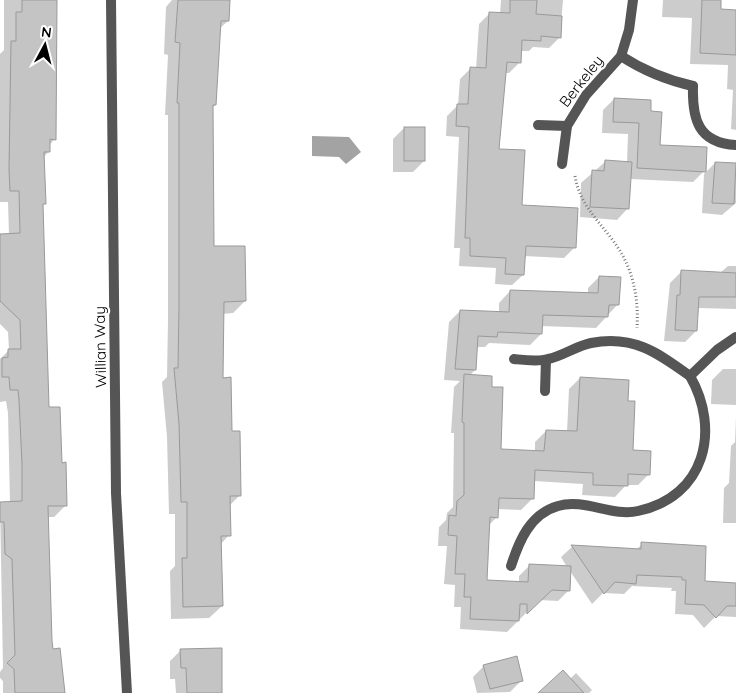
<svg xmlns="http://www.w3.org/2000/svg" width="736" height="693" viewBox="0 0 736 693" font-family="Quicksand,sans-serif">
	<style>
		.water { fill: #a3a3a3 }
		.shadow { fill: #0003 }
		.building { fill: #c4c4c4; stroke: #999 }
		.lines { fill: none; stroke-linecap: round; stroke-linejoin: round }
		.path { stroke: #777; stroke-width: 3; stroke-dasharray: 1 2.5; stroke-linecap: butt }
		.lane { stroke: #555; stroke-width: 10 }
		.street { stroke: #555; stroke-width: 10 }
		.labels { text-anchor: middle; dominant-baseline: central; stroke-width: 4.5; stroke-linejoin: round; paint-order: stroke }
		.street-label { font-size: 15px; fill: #000; stroke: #fff }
	</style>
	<rect width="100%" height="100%" fill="#fff"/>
	<!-- water -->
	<polygon class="water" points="312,136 349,137 361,152 346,164 339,157 312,156"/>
	<!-- shadow -->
	<g class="shadow">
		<polygon points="4,0 55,0 55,139 49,145 49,151 43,158 44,203 42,206 48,409 60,464 66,505 54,517 47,517 50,641 63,693 3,693 3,681 0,678 0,672 3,668 0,503 10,503 8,413 6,401 0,402 0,359 9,350 8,332 0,324 0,235 9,235 8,202 0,202 0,54 4,50"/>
		<polygon points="172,0 229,0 228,21 219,29 215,105 212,108 213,248 245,301 233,313 222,314 222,379 239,496 229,506 229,535 220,545 222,606 209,618 171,619 170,571 175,566 175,514 169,514 167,437 162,382 167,377 168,320 168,115 165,115 168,55 164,54 166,7"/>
		<polygon points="501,0 563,0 560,37 549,48 533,47 529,51 521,51 520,62 509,73 505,73 498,150 520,206 574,248 564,258 524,256 523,275 512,285 495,284 496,268 459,266 460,248 454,248 459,137 446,136 447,116 458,105 460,79 471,68 476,69 479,24 490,13 500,14"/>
		<polygon points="663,0 720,0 719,10 736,11 736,130 731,129 733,90 727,89 728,65 690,64 692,18 662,17"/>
		<polygon points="614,99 649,112 659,146 704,171 693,182 630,179 628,208 617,220 580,217 581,183 606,161 627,163 628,134 602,133 603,110"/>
		<polygon points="404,128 424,161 413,172 393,172 393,139"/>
		<polygon points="715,163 736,164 736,203 722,215 702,213 704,174"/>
		<polygon points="728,266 736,266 736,309 697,308 696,331 685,342 664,341 670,283 681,272 720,273"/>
		<polygon points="599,277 618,304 596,328 541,326 541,334 530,345 489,343 485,347 476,347 475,370 469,376 490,388 500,450 535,452 535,442 546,431 567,432 569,389 580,378 627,402 631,452 649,474 638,485 626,485 615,497 582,495 583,484 534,481 532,499 521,510 497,509 497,517 489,525 486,581 519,583 519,576 530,565 567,567 561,557 572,547 636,550 642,544 704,582 736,584 736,617 716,616 704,628 693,615 675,614 676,591 671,591 672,588 632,586 624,594 603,593 592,604 570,571 569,590 558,601 539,600 507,632 460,629 461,607 454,607 455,585 444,584 447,546 438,546 439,527 446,520 447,513 453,507 454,433 451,433 454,387 460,381 444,380 449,322 460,311 499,313 499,303 510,291 588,294 588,288"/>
		<polygon points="723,369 736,369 736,405 711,404 712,380"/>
		<polygon points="736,417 736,523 723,523 724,488 729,483 731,446 735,442"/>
		<polygon points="181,650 221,693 176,693 175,679 170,679 170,661"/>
		<polygon points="484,666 522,680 510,692 477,693 473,677"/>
		<polygon points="576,673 592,690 589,693 540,693 570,679"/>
	</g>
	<!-- building -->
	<g class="building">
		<polygon points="22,0 57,0 56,140 50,139 50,152 44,152 46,204 43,204 49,407 60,407 62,463 66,462 67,506 48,506 52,641 53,649 60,648 65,693 15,693 14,669 7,663 15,655 12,559 5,554 4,522 0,522 0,502 22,501 22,464 19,400 18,390 10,390 9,377 2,377 2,358 8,357 8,349 21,349 20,320 0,301 0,234 20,233 19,191 10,191 9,169 11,41 16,41 16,12 22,12"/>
		<polygon points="178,0 230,0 229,21 221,21 216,105 213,105 214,246 245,246 246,301 224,302 223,378 231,377 232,431 240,431 241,496 230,496 231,536 221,536 223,606 183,607 182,558 187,558 187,502 181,502 179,424 174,368 178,368 179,307 179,103 177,103 180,43 175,42"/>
		<polygon points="510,0 537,0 536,14 562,16 561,38 541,36 541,41 522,40 521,63 507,62 499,149 525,150 522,205 578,208 576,248 526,246 524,275 505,274 506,258 470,256 470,238 465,238 469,127 456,126 457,104 468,104 470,67 486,68 489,12 510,13"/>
		<polygon points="702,0 721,0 721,9 736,10 736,55 700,53"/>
		<polygon points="614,98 651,100 651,111 662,112 660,145 707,147 706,172 637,168 639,123 613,122"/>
		<rect x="404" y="127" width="21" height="34"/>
		<polygon points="605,160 632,162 629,209 590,207 592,170 604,171"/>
		<polygon points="715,162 736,163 734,204 712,203"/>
		<polygon points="681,270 736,273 736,297 699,297 697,331 675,330 677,295 680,295"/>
		<polygon points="599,276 621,277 619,305 609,305 608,317 543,315 542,334 498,332 497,337 478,336 476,370 455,369 460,310 509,312 510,290 598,293"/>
		<polygon points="464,374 492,376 492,387 503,387 501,449 544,451 546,430 577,431 580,377 629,380 628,401 635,401 633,450 651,451 650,475 628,474 628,486 593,485 593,473 535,470 534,499 499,498 498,518 490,517 487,580 528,582 529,564 571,566 570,591 552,590 527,614 527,604 520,604 519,621 470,619 471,597 464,597 465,574 455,574 457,536 448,535 449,515 456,516 457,501 464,495 464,423 462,422"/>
		<polygon points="641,542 706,546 705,581 736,583 736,606 727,606 716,618 704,605 685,604 686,580 682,580 682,577 637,575 636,584 615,582 604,594 571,545 641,549"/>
		<polygon points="222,648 222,693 187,693 186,668 181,668 180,649"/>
		<polygon points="517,656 523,681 490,689 483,665"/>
		<polygon points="563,670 584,693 538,693"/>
	</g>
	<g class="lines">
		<!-- path -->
		<path class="path" d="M575,176C579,202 596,218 611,238C632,264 639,295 637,328"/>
		<!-- lane -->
		<path class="lane" d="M693,86C692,119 698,143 736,145"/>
		<!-- street -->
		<g class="street">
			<polyline points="111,0 116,493 127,693"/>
			<path d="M621,56C644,71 666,80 693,86"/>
			<polyline points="538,125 567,126"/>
			<polyline points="562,164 567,126 586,95 621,56 629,30 633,0"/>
			<path d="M514,359C524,360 538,362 548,359C563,356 576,346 591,343C633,335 657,352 690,376L717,350L736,337"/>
			<polyline points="545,391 546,360"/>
			<path d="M511,566C519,541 530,514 558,506C584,498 612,517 638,511C705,497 721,430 690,376"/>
		</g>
	</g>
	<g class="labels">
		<!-- street labels -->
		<g class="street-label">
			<text transform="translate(581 81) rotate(-52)">Berkeley</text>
			<text transform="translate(100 347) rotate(-91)">Willian Way</text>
		</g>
	</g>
	<!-- north arrow -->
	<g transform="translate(45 45) rotate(7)" stroke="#ffffff" stroke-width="4" paint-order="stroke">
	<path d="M0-4L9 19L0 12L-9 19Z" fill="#000000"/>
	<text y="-8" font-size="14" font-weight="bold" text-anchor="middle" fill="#000000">N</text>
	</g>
</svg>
